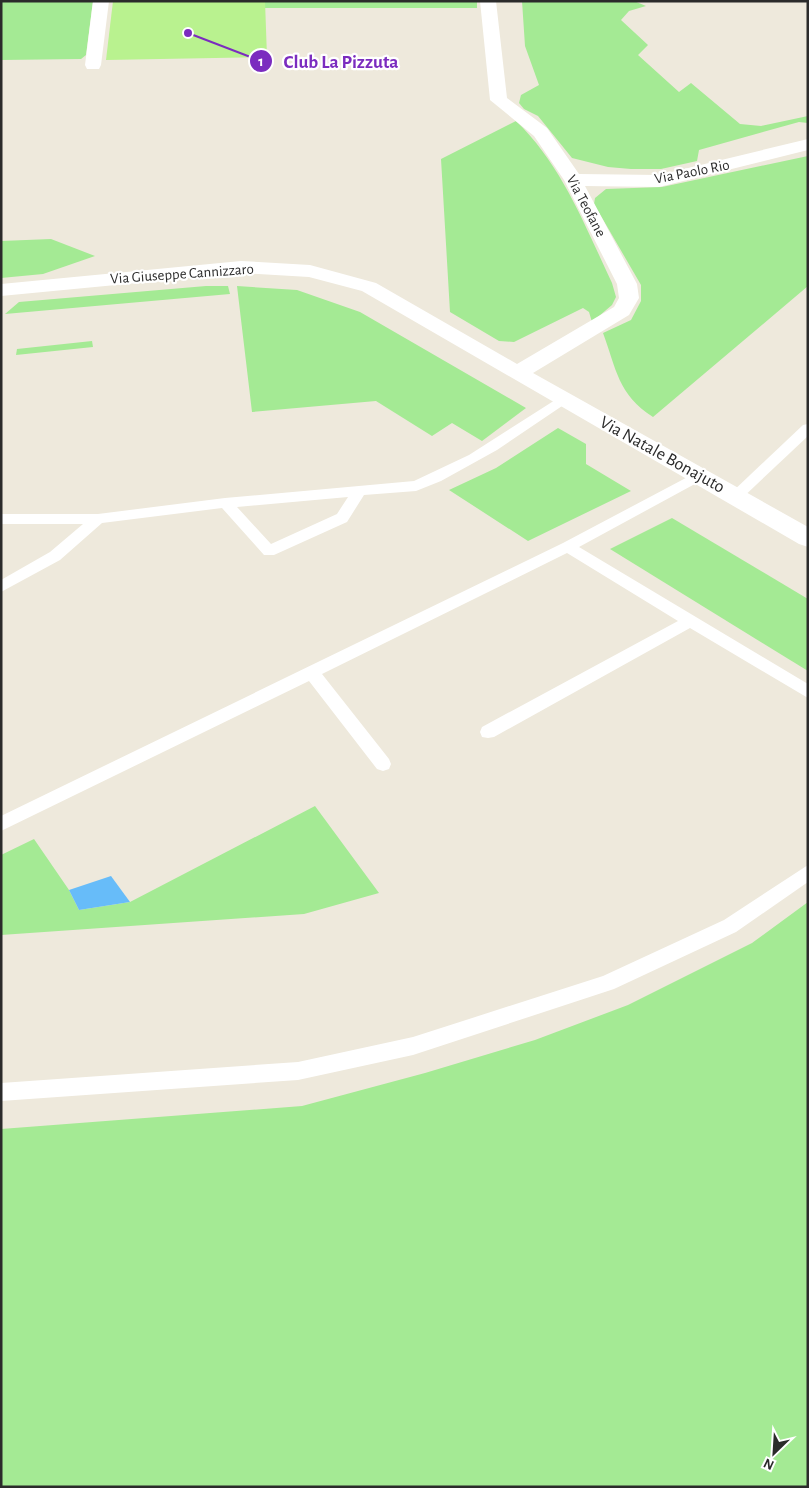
<svg xmlns="http://www.w3.org/2000/svg" width="809" height="1488" viewBox="0 0 809 1488" font-family="'Alegreya Sans',sans-serif">
	<style>
		.green { fill: #a4ea94 }
		.pitch { fill: #b9f28f }
		.water { fill: #67bcf9 }
		.lines { fill: none; stroke-linecap: round; stroke-linejoin: round }
		.service { fill: #fff; fill-rule: evenodd }
		.minor { fill: #fff; fill-rule: evenodd }
		.labels { text-anchor: middle; dominant-baseline: central; stroke-width: 4.5; stroke-linejoin: round; paint-order: stroke }
		.far-street-label { font-size: 15px; fill: #2b2b2b; stroke: #fff }
		.street-label { font-size: 18px; fill: #2b2b2b; stroke: #fff }
		.leader { fill: none; stroke: #7b2cbf; stroke-width: 2 }
		.callout-dot { fill: #7b2cbf; stroke: #fff; stroke-width: 2 }
		.mark-label { font-size: 15px; text-anchor: middle; font-weight: bold; fill: #fff }
		.callout-label { font-size: 19px; text-anchor: middle; font-weight: bold; fill: #7b2cbf; stroke: #fff; stroke-width: 4.5; stroke-linejoin: round; paint-order: stroke }
	</style>
	<rect width="100%" height="100%" fill="#eee9dc"/>
	<!-- green -->
	<g class="green">
		<polygon points="1,1 93,1 86,55 81,59 1,60"/>
		<rect x="265" y="1" width="212" height="7"/>
		<polygon points="522,1 634,1 646,6 629,11 621,20 648,45 638,55 679,92 691,83 740,124 761,126 808,116 808,123 799,122 699,150 697,161 661,169 631,169 608,167 572,158 538,116 524,109 519,103 521,95 539,85 525,46"/>
		<path d="M516,121C562,165 585,226 612,283L616,297L612,305L592,322L589,312L583,308L514,342L499,341L450,312L441,159Z"/>
		<path d="M808,156V286L653,417C618,395 616,368 603,333L631,320L641,301V285L594,204L595,198L606,189L662,187Z"/>
		<polygon points="51,239 95,256 43,274 1,278 1,241"/>
		<polygon points="206,286 228,286 230,294 5,314 19,302"/>
		<polygon points="237,286 297,290 360,312 526,408 482,441 452,423 432,436 376,401 252,412"/>
		<polygon points="92,341 93,347 16,355 17,349"/>
		<polygon points="558,428 586,444 586,464 631,491 528,541 449,490 496,468"/>
		<polygon points="672,518 808,599 808,671 610,549"/>
		<polygon points="315,806 379,893 304,914 1,935 1,855 34,839 69,890 79,910 130,902"/>
		<polygon points="808,902 808,1487 1,1487 1,1129 302,1106 425,1073 535,1040 628,1005 752,943"/>
	</g>
	<!-- pitch -->
	<polygon class="pitch" points="113,1 265,1 267,57 106,60"/>
	<!-- water -->
	<polygon class="water" points="111,876 130,902 79,910 69,890"/>
	<g class="lines">
		<!-- service -->
		<g class="service">
			<path d="M563,395L568,396L570,399L568,402L497,450L441,481L416,491L364,495L347,522L274,555H264L222,508L102,523L60,560L1,592V580L50,552L83,524H1V514H98L225,498L414,481L469,455ZM348,497L337,514L271,544L237,507Z"/>
			<polygon points="808,424 808,436 740,500 730,500 728,497 730,494 803,425"/>
			<polygon points="699,471 704,473 706,476 704,479 579,547 808,684 808,698 690,628 494,737 488,738 482,737 480,732 482,727 678,621 567,553 322,674 389,759 391,764 389,769 383,771 377,769 309,681 1,831 1,816 563,543"/>
			<polygon points="808,865 808,882 736,932 614,989 413,1055 298,1080 1,1101 1,1083 298,1062 413,1037 603,976 724,920"/>
		</g>
		<!-- minor -->
		<g class="minor">
			<polygon points="93,1 109,1 101,65 99,69 87,69 85,65"/>
			<polygon points="480,1 496,1 507,98 547,128 579,174 659,175 808,139 808,150 659,187 585,186 637,284 639,298 629,315 533,373 808,527 808,547 799,544 362,291 309,277 241,273 1,296 1,284 241,261 310,265 376,283 517,364 614,307 619,298 617,284 564,180 534,136 490,100"/>
		</g>
	</g>
	<g class="labels">
		<!-- far-street labels -->
		<g class="far-street-label">
			<text transform="translate(692 172) rotate(-11)">Via Paolo Rio</text>
			<text transform="translate(586 206) rotate(62)">Via Teofane</text>
			<text transform="translate(182 274) rotate(-4)">Via Giuseppe Cannizzaro</text>
		</g>
		<!-- street labels -->
		<g class="street-label">
			<text transform="translate(662 455) rotate(29)">Via Natale Bonajuto</text>
		</g>
	</g>
	<!-- callouts -->
	<path class="leader" d="M188 33L261 61"/>
	<g class="callout-dot">
		<circle cx="188" cy="33" r="5"/>
		<circle cx="261" cy="61" r="12"/>
	</g>
	<g class="mark-label">
		<text x="261" y="66">1</text>
	</g>
	<g class="callout-label">
		<text x="341" y="68">Club La Pizzuta</text>
	</g>
	<!-- border -->
	<rect width="809" height="1488" fill="none" stroke="#2b2b2b" stroke-width="5"/>
	<!-- north arrow -->
	<g transform="translate(774 1453) rotate(205)" stroke="#ffffff" stroke-width="4" paint-order="stroke">
	<path d="M0-4L9 19L0 12L-9 19Z" fill="#2b2b2b"/>
	<text y="-8" font-size="14" font-weight="bold" text-anchor="middle" fill="#2b2b2b">N</text>
	</g>
</svg>
